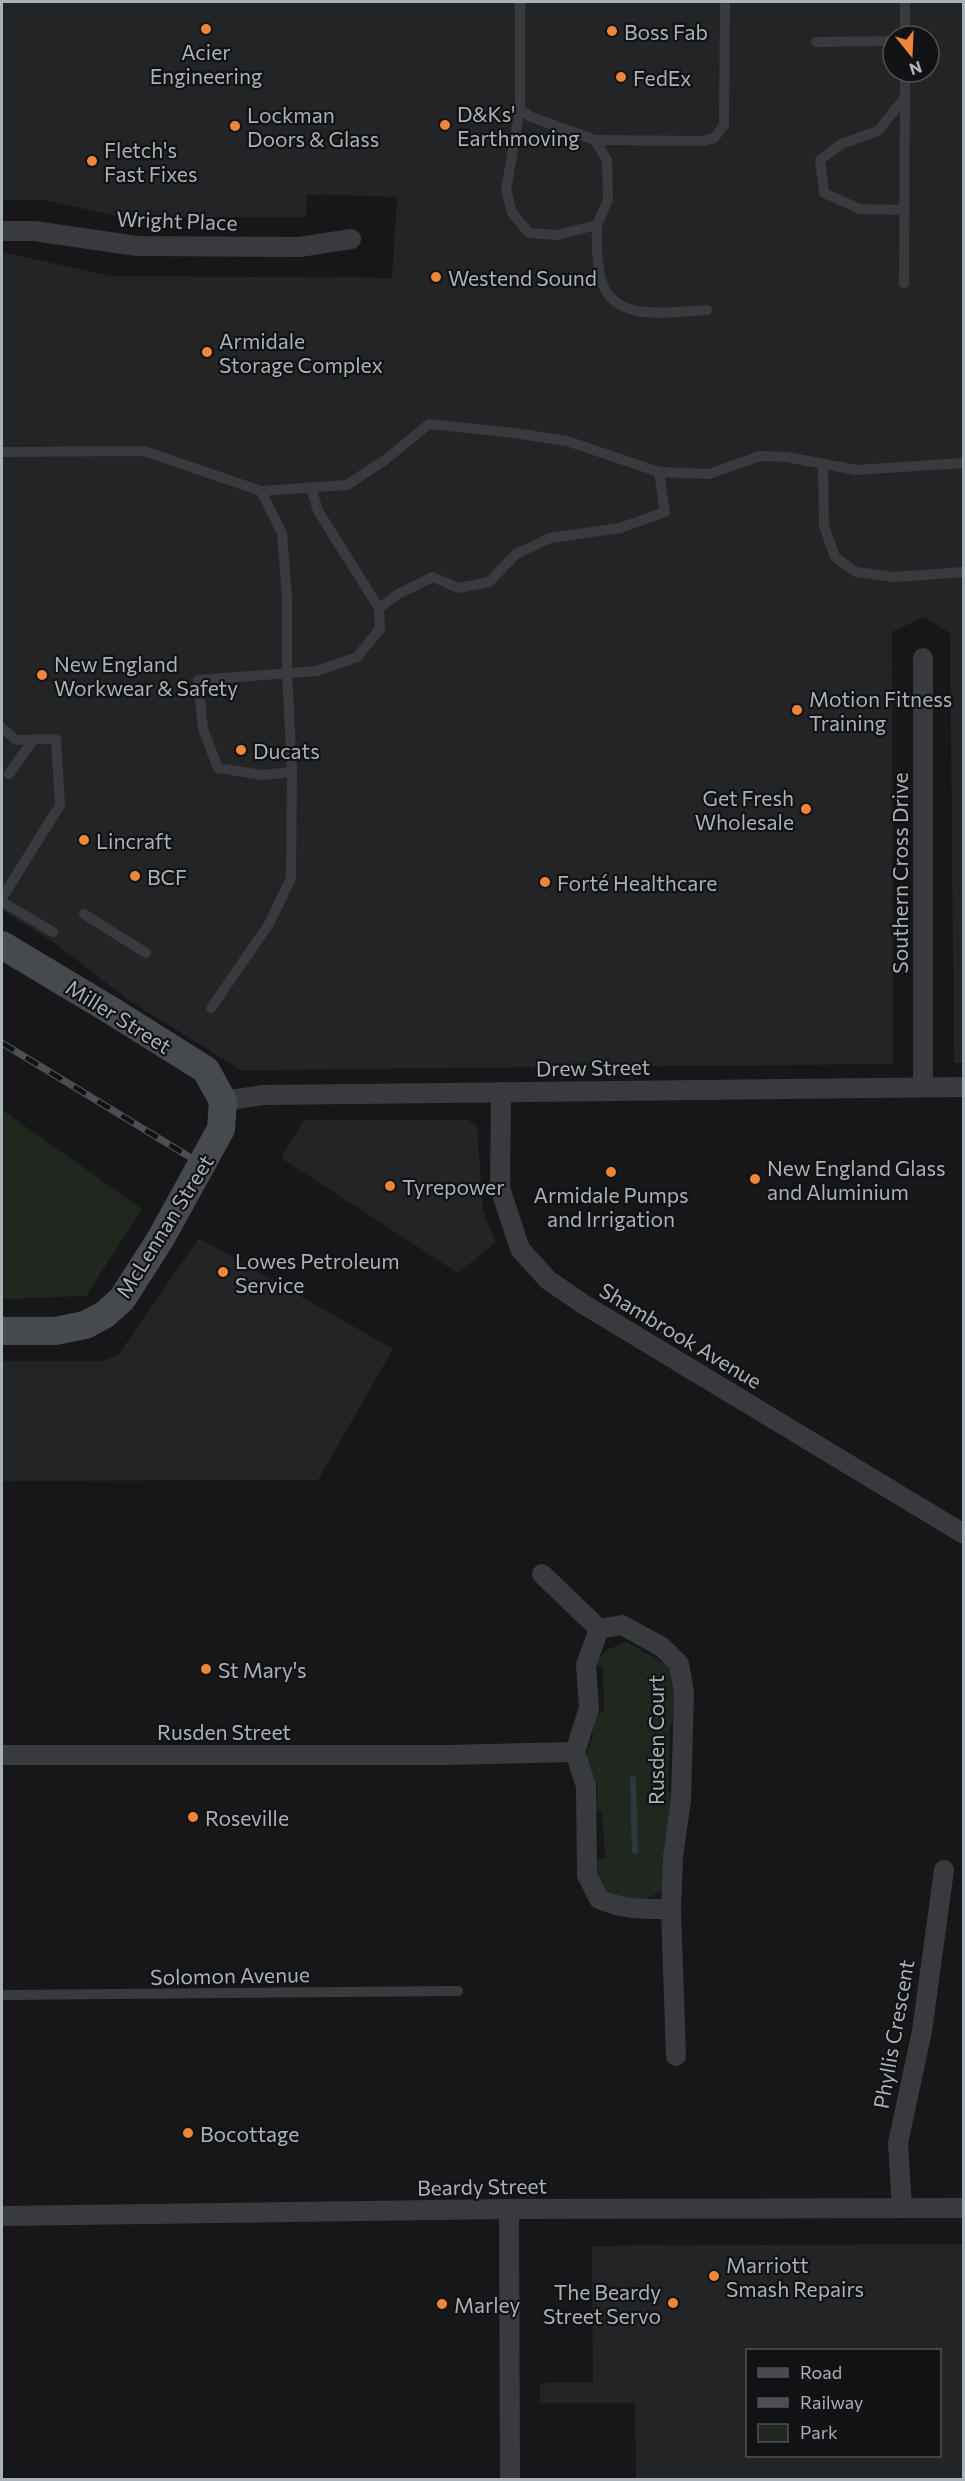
<svg xmlns="http://www.w3.org/2000/svg" width="965" height="2481" viewBox="0 0 965 2481" font-family="Commissioner,sans-serif">
	<style>
		.built { fill: #232426; fill-rule: evenodd }
		.green { fill: #1f271f }
		.lines { fill: none; stroke-linecap: round; stroke-linejoin: round }
		.stream { stroke: #2d3a3d; stroke-width: 6 }
		.lane { stroke: #383a3e; stroke-width: 10 }
		.street { stroke: #383a3e; stroke-width: 20 }
		.secondary { stroke: #464a4e; stroke-width: 28 }
		.rail-casing { stroke: #4b4f53; stroke-width: 7 }
		.rail { stroke: #121214; stroke-width: 4.5; stroke-dasharray: 14; stroke-linecap: butt }
		.poi-dot { fill: #ef8538; stroke: #121214; stroke-width: 2 }
		.labels { text-anchor: middle; dominant-baseline: central; stroke-width: 4.5; stroke-linejoin: round; paint-order: stroke }
		.poi-label { font-size: 21px; fill: #a9b2b8; stroke: #121214; text-anchor: start }
		.street-label { font-size: 21px; fill: #a9b2b8; stroke: #121214 }
	</style>
	<rect width="100%" height="100%" fill="#171719"/>
	<!-- built -->
	<g class="built">
		<path d="M2,2H963V1063H954L950,633L923,617L892,632L893,1064L241,1070L128,1000L56,944L2,910V252L111,276L392,278L397,197L307,194L306,217H121L44,200H2ZM893,36H929V72H893Z"/>
		<polygon points="304,1120 468,1120 477,1127 483,1211 496,1242 458,1273 281,1158"/>
		<polygon points="199,1238 393,1349 318,1480 2,1481 2,1361 102,1361 118,1355"/>
		<path d="M963,2244V2479H636L635,2403H540V2383L593,2382L592,2246ZM748,2350H940V2456H748Z"/>
	</g>
	<!-- green -->
	<g class="green">
		<polygon points="2,1110 142,1209 86,1296 2,1299"/>
		<path d="M627,1642L667,1665L678,1687L677,1723L670,1725L668,1792L676,1793L663,1890C643,1902 628,1905 607,1895L595,1871L597,1860L605,1858L602,1812L596,1810L598,1790L586,1757L592,1739L595,1712H604L603,1667L593,1666L606,1650Z"/>
	</g>
	<g class="lines">
		<!-- stream -->
		<polyline class="stream" points="633,1779 635,1851"/>
		<!-- lane -->
		<g class="lane">
			<polyline points="520,2 520,109 506,190 512,213 529,233 557,235 597,225 608,200 607,160 595,140 531,117 520,109"/>
			<polyline points="905,36 905,2"/>
			<polyline points="816,42 893,41"/>
			<polyline points="595,140 703,141 714,138 724,125 725,2"/>
			<polyline points="905,210 860,209 824,193 820,160 841,144 878,131 905,97"/>
			<path d="M597,225C597,243 596,264 602,282C615,324 673,311 707,310"/>
			<polyline points="904,283 905,72"/>
			<polyline points="2,452 144,451 261,491 347,485 385,460 429,424 514,433 567,441 659,472 709,474 760,456 787,457 856,470 964,463"/>
			<polyline points="823,464 824,526 835,557 856,572 894,577 964,572"/>
			<polyline points="311,487 318,511 379,608"/>
			<polyline points="2,728 16,740 56,739 60,805 2,898"/>
			<polyline points="292,772 262,775 218,768 203,729 198,680 317,671 357,657 380,629 379,608 398,594 433,577 458,588 489,582 516,554 550,538 620,528 665,512 659,472"/>
			<polyline points="9,774 33,740"/>
			<polyline points="2,902 53,932"/>
			<polyline points="84,914 146,953"/>
			<polyline points="211,1008 269,924 291,878 292,772 287,672 287,598 282,533 261,491"/>
			<polyline points="2,1995 458,1991"/>
		</g>
		<!-- street -->
		<g class="street">
			<polyline points="2,231 34,231 137,246 300,247 351,239"/>
			<polyline points="923,658 923,1087"/>
			<polyline points="501,1092 500,1188 520,1249 548,1280 583,1304 964,1534"/>
			<polyline points="223,1101 263,1095 964,1087"/>
			<polyline points="542,1574 599,1629"/>
			<polyline points="599,1629 622,1625 662,1647 679,1664 684,1692 681,1800 673,1857 671,1909 676,2056"/>
			<path d="M599,1629L586,1665L589,1708L575,1752L586,1786L587,1875L599,1899C623,1910 645,1909 671,1909"/>
			<polyline points="2,1755 447,1755 575,1752"/>
			<polyline points="902,2207 898,2143 922,2031 944,1870"/>
			<polyline points="509,2209 510,2480"/>
			<polyline points="2,2216 509,2209 964,2208"/>
		</g>
		<!-- secondary -->
		<polyline class="secondary" points="2,945 112,1011 206,1070 223,1101 221,1129 161,1238 122,1299 104,1315 85,1325 55,1331 2,1331"/>
		<defs>
			<polyline id="rail" points="2,1043 188,1156"/>
		</defs>
		<!-- rail casing -->
		<use href="#rail" class="rail-casing"/>
		<!-- rail -->
		<use href="#rail" class="rail"/>
	</g>
	<!-- markers -->
	<g class="poi-dot">
		<circle cx="206" cy="29" r="6"/>
		<circle cx="612" cy="31" r="6"/>
		<circle cx="621" cy="77" r="6"/>
		<circle cx="445" cy="125" r="6"/>
		<circle cx="235" cy="126" r="6"/>
		<circle cx="92" cy="161" r="6"/>
		<circle cx="436" cy="277" r="6"/>
		<circle cx="207" cy="352" r="6"/>
		<circle cx="42" cy="675" r="6"/>
		<circle cx="797" cy="710" r="6"/>
		<circle cx="241" cy="750" r="6"/>
		<circle cx="806" cy="809" r="6"/>
		<circle cx="84" cy="840" r="6"/>
		<circle cx="135" cy="876" r="6"/>
		<circle cx="545" cy="882" r="6"/>
		<circle cx="611" cy="1172" r="6"/>
		<circle cx="755" cy="1179" r="6"/>
		<circle cx="390" cy="1186" r="6"/>
		<circle cx="223" cy="1272" r="6"/>
		<circle cx="206" cy="1669" r="6"/>
		<circle cx="193" cy="1817" r="6"/>
		<circle cx="188" cy="2133" r="6"/>
		<circle cx="714" cy="2276" r="6"/>
		<circle cx="673" cy="2303" r="6"/>
		<circle cx="442" cy="2304" r="6"/>
	</g>
	<g class="labels">
		<!-- poi labels -->
		<g class="poi-label">
			<text x="624" y="31">Boss Fab</text>
			<text x="206" y="51" text-anchor="middle">Acier<tspan x="206" dy="24">Engineering</tspan></text>
			<text x="633" y="77">FedEx</text>
			<text x="457" y="113">D&amp;Ks'<tspan x="457" dy="24">Earthmoving</tspan></text>
			<text x="247" y="114">Lockman<tspan x="247" dy="24">Doors &amp; Glass</tspan></text>
			<text x="104" y="149">Fletch's<tspan x="104" dy="24">Fast Fixes</tspan></text>
			<text x="448" y="277">Westend Sound</text>
			<text x="219" y="340">Armidale<tspan x="219" dy="24">Storage Complex</tspan></text>
			<text x="54" y="663">New England<tspan x="54" dy="24">Workwear &amp; Safety</tspan></text>
			<text x="809" y="698">Motion Fitness<tspan x="809" dy="24">Training</tspan></text>
			<text x="253" y="750">Ducats</text>
			<text x="794" y="797" text-anchor="end">Get Fresh<tspan x="794" dy="24">Wholesale</tspan></text>
			<text x="96" y="840">Lincraft</text>
			<text x="147" y="876">BCF</text>
			<text x="557" y="882">Forté Healthcare</text>
			<text x="767" y="1167">New England Glass<tspan x="767" dy="24">and Aluminium</tspan></text>
			<text x="402" y="1186">Tyrepower</text>
			<text x="611" y="1194" text-anchor="middle">Armidale Pumps<tspan x="611" dy="24">and Irrigation</tspan></text>
			<text x="235" y="1260">Lowes Petroleum<tspan x="235" dy="24">Service</tspan></text>
			<text x="218" y="1669">St Mary's</text>
			<text x="205" y="1817">Roseville</text>
			<text x="200" y="2133">Bocottage</text>
			<text x="726" y="2264">Marriott<tspan x="726" dy="24">Smash Repairs</tspan></text>
			<text x="661" y="2291" text-anchor="end">The Beardy<tspan x="661" dy="24">Street Servo</tspan></text>
			<text x="454" y="2304">Marley</text>
		</g>
		<!-- street labels -->
		<g class="street-label">
			<text transform="translate(177 220) rotate(2)">Wright Place</text>
			<text transform="translate(899 873) rotate(-90)">Southern Cross Drive</text>
			<text transform="translate(119 1016) rotate(32)">Miller Street</text>
			<text transform="translate(593 1067) rotate(-1)">Drew Street</text>
			<text transform="translate(164 1226) rotate(-58)">McLennan Street</text>
			<text transform="translate(681 1335) rotate(31)">Shambrook Avenue</text>
			<text x="224" y="1731">Rusden Street</text>
			<text transform="translate(655 1740) rotate(-90)">Rusden Court</text>
			<text transform="translate(230 1975) rotate(-1)">Solomon Avenue</text>
			<text transform="translate(893 2034) rotate(-80)">Phyllis Crescent</text>
			<text transform="translate(482 2186) rotate(-1)">Beardy Street</text>
		</g>
	</g>
	<!-- border -->
	<rect width="965" height="2481" fill="none" stroke="#a9b2b8" stroke-width="6"/>
	<!-- legend -->
	<rect x="746" y="2349" width="195" height="108" fill="#121214" stroke="#4e5256" stroke-width="1.5"/>
	<rect x="758" y="2368" width="30" height="9" fill="#464a4e" stroke="#4e5256" stroke-width="1.5"/>
	<text x="800" y="2379" font-size="18" fill="#a9b2b8">Road</text>
	<rect x="758" y="2398" width="30" height="9" fill="#4b4f53" stroke="#4e5256" stroke-width="1.5"/>
	<text x="800" y="2409" font-size="18" fill="#a9b2b8">Railway</text>
	<rect x="758" y="2424" width="30" height="18" fill="#1f271f" stroke="#4e5256" stroke-width="1.5"/>
	<text x="800" y="2439" font-size="18" fill="#a9b2b8">Park</text>
	<!-- north arrow -->
	<g transform="translate(911 54) rotate(162)"><circle r="28" fill="#121214" stroke="#4e5256" stroke-width="1.5"/>
	<path d="M0-4.5L10 22L0 15L-10 22Z" fill="#ef8538"/>
	<text y="-9" font-size="16" font-weight="bold" text-anchor="middle" fill="#a9b2b8">N</text>
	</g>
</svg>
